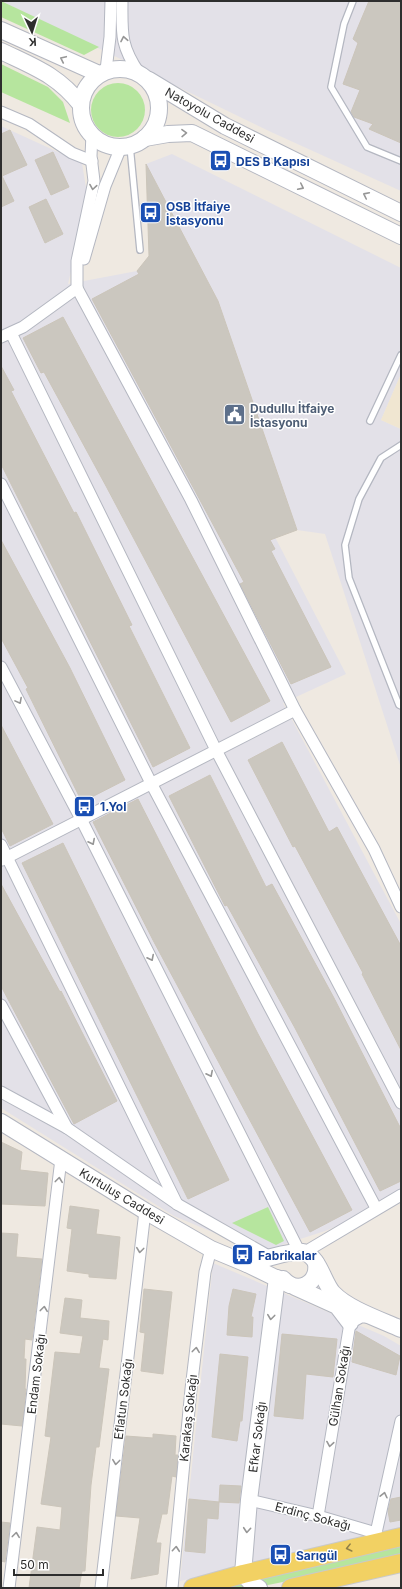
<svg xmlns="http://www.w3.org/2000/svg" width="402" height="1589" viewBox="0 0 402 1589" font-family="Inter,sans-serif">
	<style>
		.industrial { fill: #e3e1e8 }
		.education { fill: #f0e6d1 }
		.green { fill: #b6e59e }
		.building { fill: #cbc7bf; stroke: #cbc5ba }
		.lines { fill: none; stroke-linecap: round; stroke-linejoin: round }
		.lane-casing { stroke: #b4b7c1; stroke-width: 8 }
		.street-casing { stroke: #b4b7c1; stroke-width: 13 }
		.secondary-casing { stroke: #b4b7c1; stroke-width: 18 }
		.primary-casing { stroke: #c9c9c9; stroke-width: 20 }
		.lane { stroke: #fff; stroke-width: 5.5 }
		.street { stroke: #fff; stroke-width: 11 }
		.secondary { stroke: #fff; stroke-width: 16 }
		.primary { stroke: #f2d163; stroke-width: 18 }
		.oneway { stroke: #969696 }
		.oneway2 { stroke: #908048 }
		.labels { text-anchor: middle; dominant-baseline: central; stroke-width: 3; stroke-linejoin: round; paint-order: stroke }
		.street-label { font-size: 12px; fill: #2e2e2e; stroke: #fff }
		.transit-label { font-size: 12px; font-weight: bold; fill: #164399; stroke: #fff; text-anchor: start }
		.service-label { font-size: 12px; font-weight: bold; fill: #4e5e75; stroke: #fff; text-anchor: start }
	</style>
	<rect width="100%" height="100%" fill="#efe9e1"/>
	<!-- industrial -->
	<g class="industrial">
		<polygon points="1,1 401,1 401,191 271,132"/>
		<polygon points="1,126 82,163 88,200 68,284 137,271 346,674 283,703 401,924 401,1199 325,1231 260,1252 174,1216 1,1108"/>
		<polygon points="172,154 401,268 401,374 381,420 401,429 401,768 325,534 297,530 218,301 146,164"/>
		<polygon points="213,1263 384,1336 401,1346 401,1531 180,1581"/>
	</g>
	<!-- education -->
	<polygon class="education" points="401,374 401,429 381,420"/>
	<!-- green -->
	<g class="green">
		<polygon points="1,1 99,47 84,55 1,17"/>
		<polygon points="1,64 48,87 63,102 70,123 1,92"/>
		<circle cx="118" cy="110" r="27"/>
		<polygon points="268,1207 284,1241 276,1245 232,1223"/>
		<polygon points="401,1546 401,1556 278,1583 253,1588 223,1588"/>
	</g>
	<!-- building -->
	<g class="building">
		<polygon points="369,1 401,1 401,143 369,129 373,124 354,117 351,112 360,90 343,84 358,43 353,39"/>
		<polygon points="10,130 27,165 2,176 14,201 1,207 1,134"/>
		<polygon points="53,152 69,187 51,195 35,160"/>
		<polygon points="146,164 218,301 297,530 270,540 275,549 271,551 331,667 291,684 240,584 244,582 92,299 139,274 137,271 149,256"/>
		<polygon points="46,199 63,234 45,243 29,207"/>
		<polygon points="63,317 270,701 231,722 106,486 44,372 41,373 23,338"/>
		<polygon points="1,366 14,390 11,391 74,513 76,512 132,625 129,626 190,748 153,767 1,464"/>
		<polygon points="1,540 70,668 125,780 82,802 26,689 28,688 1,638"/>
		<polygon points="1,725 53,824 10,846 1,828"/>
		<polygon points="282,742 329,832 337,827 401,946 401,1050 362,974 363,973 295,846 293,847 248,760"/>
		<polygon points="210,775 266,887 272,884 334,998 401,1129 401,1181 380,1191 295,1028 227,905 225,906 169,796"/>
		<polygon points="138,799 258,1034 352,1210 310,1232 154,942 93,822"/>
		<polygon points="63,843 229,1180 188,1199 22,863"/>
		<polygon points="1,884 60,992 61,991 117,1101 74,1124 1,986"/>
		<polygon points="1,1142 22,1152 20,1170 48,1173 45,1206 1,1204"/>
		<polygon points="70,1206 99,1210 96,1234 120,1237 116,1279 89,1277 89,1274 67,1271 72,1229 67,1228"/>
		<polygon points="1,1233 18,1234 16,1257 42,1259 32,1340 25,1339 24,1359 26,1359 25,1389 26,1389 22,1426 1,1424"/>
		<polygon points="144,1289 172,1292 163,1374 141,1371 145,1333 140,1332"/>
		<polygon points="233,1289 256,1294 251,1317 253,1317 252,1337 227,1335 229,1306"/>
		<polygon points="65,1298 82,1300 80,1318 109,1321 108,1340 103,1339 99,1368 109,1369 99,1447 96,1447 91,1485 85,1571 82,1571 79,1588 29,1588 37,1527 60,1530 62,1507 41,1504 51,1437 45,1436 55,1352 80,1354 83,1336 60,1333"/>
		<polygon points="356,1331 400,1356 396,1375 352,1362"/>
		<polygon points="282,1334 337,1339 333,1377 306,1374 303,1419 274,1416"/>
		<polygon points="220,1354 248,1357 242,1421 240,1421 237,1441 212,1437"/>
		<polygon points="153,1434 176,1436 175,1455 178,1455 176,1477 172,1476 167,1514 162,1514 156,1543 161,1543 158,1574 131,1579 140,1518 116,1516 126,1436 153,1438"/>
		<polygon points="220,1485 241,1486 239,1503 219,1502"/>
		<polygon points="401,1497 401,1520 390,1522 388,1511 391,1499"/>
		<polygon points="189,1499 219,1502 218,1519 207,1518 205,1553 185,1551"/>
		<polygon points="1,1522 10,1523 5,1562 1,1561"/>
	</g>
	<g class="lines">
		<defs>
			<g id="lane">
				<polyline points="353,1 344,24 331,87 367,147 401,161"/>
				<polyline points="130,146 140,250"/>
				<polyline points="370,421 401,355"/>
				<polyline points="401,445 381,458 359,499 345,545 349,578 399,705 401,706"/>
			</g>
			<g id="street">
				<path d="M122,1C122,33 120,45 139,73"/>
				<polyline points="106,70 110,37 111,1"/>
				<polyline points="1,112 29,124 72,153 92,161"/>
				<polyline points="84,259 105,186 121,147"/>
				<polyline points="77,288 191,500 295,710 374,849 401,907"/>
				<polyline points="11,333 216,750 401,1103"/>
				<polyline points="1,337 23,327 77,288 77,261 94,181 91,156 92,134"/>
				<polyline points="1,484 151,783 376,1208"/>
				<polyline points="1,667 81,819 299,1251"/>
				<polyline points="1,845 177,1204"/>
				<polyline points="2,860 295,710"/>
				<polyline points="1,1005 67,1128"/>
				<polyline points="1,1092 67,1128 177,1204 272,1258"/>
				<polyline points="305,1252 401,1195"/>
				<polyline points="249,1500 318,1516 376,1533"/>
				<polyline points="318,1516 350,1323 361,1317 372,1317"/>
				<polyline points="376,1540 376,1533 401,1421"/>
				<polyline points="9,1588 61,1159"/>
				<polyline points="101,1588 145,1211"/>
				<polyline points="172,1588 191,1389 205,1272 211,1249"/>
			</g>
			<g id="secondary">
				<polyline points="1,30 99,74"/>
				<path d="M1,51C34,67 58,75 81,105"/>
				<circle cx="120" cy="108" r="39"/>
				<polyline points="149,80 225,126 401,213"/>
				<polyline points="145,138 168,134 192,133 401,236"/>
				<polyline points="1,1122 145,1211 211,1249 247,1264 290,1285"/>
				<path d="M247,1264C258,1261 296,1249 303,1252C319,1256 323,1282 333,1293C348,1309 381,1320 401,1329"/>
				<path d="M283,1279C297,1295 319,1284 316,1263"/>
				<polyline points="295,1287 337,1306 350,1323"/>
				<polyline points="259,1588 252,1584 243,1574 249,1500 277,1278"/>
			</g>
			<g id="primary">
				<polyline points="193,1588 243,1574 401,1537"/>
				<polyline points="291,1588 401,1563"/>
			</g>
		</defs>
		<!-- lane casing -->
		<use href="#lane" class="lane-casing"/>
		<!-- street casing -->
		<use href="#street" class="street-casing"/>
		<!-- secondary casing -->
		<use href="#secondary" class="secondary-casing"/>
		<!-- primary casing -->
		<use href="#primary" class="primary-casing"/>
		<!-- lane -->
		<use href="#lane" class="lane"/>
		<!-- street -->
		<use href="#street" class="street"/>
		<!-- secondary -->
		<use href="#secondary" class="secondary"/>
		<!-- primary -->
		<use href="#primary" class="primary"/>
	</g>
	<!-- one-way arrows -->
	<defs><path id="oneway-chevron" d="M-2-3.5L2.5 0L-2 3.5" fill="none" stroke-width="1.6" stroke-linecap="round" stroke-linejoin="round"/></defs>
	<g class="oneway">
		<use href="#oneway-chevron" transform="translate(124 39) rotate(-101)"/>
		<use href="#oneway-chevron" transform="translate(63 59) rotate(-155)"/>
		<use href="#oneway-chevron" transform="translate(184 133) rotate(-1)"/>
		<use href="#oneway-chevron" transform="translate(93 187) rotate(99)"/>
		<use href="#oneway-chevron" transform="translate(301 187) rotate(26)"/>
		<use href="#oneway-chevron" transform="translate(366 195) rotate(-154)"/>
		<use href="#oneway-chevron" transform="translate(19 701) rotate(62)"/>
		<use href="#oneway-chevron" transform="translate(92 842) rotate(63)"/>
		<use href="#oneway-chevron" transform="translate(151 958) rotate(63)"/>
		<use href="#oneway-chevron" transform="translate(210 1074) rotate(63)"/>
		<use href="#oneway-chevron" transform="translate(59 1180) rotate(-83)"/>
		<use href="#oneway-chevron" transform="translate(140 1250) rotate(97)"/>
		<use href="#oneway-chevron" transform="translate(44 1309) rotate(-83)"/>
		<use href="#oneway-chevron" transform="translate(271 1317) rotate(97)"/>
		<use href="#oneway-chevron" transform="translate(196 1350) rotate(-83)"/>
		<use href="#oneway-chevron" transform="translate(330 1444) rotate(99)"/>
		<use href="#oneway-chevron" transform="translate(116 1462) rotate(97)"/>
		<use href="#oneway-chevron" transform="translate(384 1495) rotate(-77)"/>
		<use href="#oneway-chevron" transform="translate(247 1530) rotate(95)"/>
		<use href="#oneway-chevron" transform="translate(16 1535) rotate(-83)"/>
		<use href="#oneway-chevron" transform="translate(176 1549) rotate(-85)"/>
	</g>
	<use class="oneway2" href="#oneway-chevron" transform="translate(349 1548) rotate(166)"/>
	<!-- icons -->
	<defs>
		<symbol id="bus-square" viewBox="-11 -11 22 22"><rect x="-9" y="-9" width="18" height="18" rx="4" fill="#1a4fb4" stroke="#fff"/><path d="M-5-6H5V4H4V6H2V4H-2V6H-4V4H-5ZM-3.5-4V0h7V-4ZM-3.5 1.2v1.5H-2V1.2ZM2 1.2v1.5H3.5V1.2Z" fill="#fff"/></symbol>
		<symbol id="civic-square" viewBox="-11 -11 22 22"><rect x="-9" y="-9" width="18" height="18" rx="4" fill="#5c6f8a" stroke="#fff"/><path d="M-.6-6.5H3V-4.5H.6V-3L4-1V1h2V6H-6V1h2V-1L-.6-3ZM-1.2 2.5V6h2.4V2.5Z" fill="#fff"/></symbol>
	</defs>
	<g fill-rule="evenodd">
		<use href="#bus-square" x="208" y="148" width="25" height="25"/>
		<use href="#bus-square" x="138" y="200" width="25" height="25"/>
		<use href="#civic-square" x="222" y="402" width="25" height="25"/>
		<use href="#bus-square" x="72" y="794" width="25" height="25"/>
		<use href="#bus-square" x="230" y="1242" width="25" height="25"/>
		<use href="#bus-square" x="268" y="1542" width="25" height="25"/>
	</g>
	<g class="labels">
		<!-- street labels -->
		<g class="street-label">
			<text transform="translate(210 115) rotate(29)">Natoyolu Caddesi</text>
			<text transform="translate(122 1196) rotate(31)">Kurtuluş Caddesi</text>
			<text transform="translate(36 1374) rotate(-83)">Endam Sokağı</text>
			<text transform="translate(339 1386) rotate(-81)">Gülhan Sokağı</text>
			<text transform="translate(123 1399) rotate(-83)">Eflatun Sokağı</text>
			<text transform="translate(188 1418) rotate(-84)">Karakaş Sokağı</text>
			<text transform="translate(257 1437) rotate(-83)">Efkar Sokağı</text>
			<text transform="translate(313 1516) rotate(15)">Erdinç Sokağı</text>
		</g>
		<!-- transit labels -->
		<g class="transit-label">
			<text x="236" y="161">DES B Kapısı</text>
			<text x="166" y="206">OSB İtfaiye<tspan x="166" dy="14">İstasyonu</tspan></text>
			<text x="100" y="806">1.Yol</text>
			<text x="258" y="1255">Fabrikalar</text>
			<text x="296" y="1555">Sarıgül</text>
		</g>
		<!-- service labels -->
		<g class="service-label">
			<text x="250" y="408">Dudullu İtfaiye<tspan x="250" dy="14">İstasyonu</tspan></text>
		</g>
	</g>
	<!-- border -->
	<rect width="402" height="1589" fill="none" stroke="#2e2e2e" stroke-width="4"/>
	<!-- north arrow -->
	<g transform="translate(32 32) rotate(176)" stroke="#ffffff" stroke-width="3" paint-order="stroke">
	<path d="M0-3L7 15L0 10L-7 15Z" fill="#2e2e2e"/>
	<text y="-6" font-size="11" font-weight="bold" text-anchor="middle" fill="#2e2e2e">K</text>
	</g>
	<!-- scale -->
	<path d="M14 1569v6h89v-6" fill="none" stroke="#2e2e2e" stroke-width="2"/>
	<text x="20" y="1569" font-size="12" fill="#2e2e2e" stroke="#ffffff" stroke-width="3" paint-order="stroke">50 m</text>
</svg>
